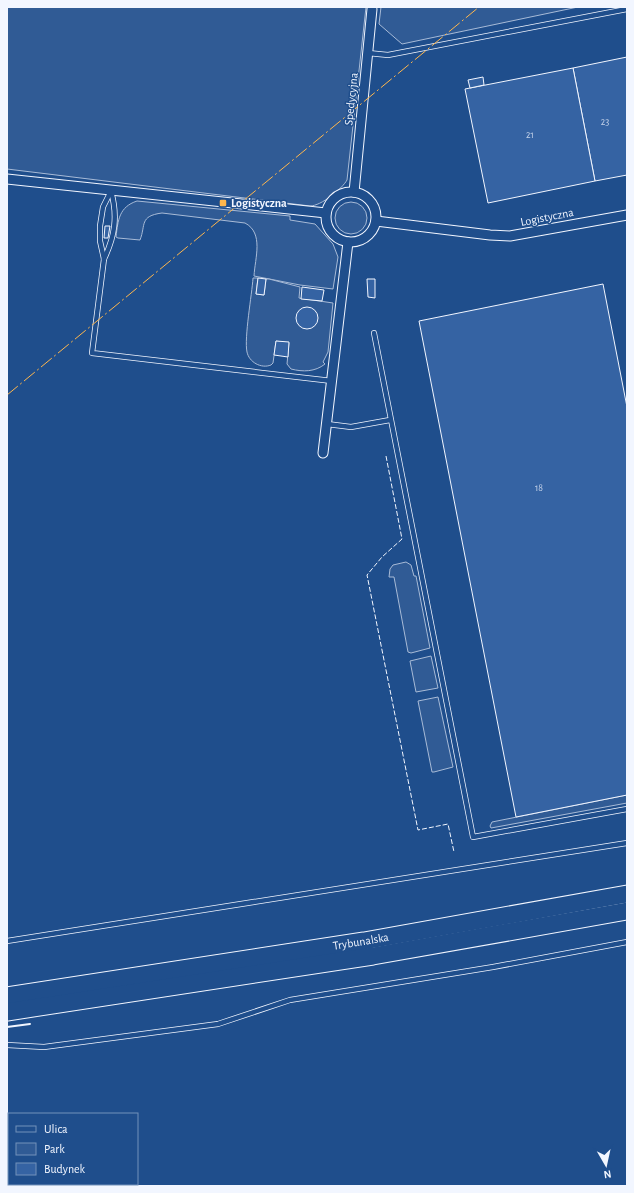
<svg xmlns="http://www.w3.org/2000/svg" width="634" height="1193" viewBox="0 0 634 1193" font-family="'Alegreya Sans',sans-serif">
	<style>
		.green { fill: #305b95; stroke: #a8bbd7 }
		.building { fill: #3563a3; stroke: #f2f6ff }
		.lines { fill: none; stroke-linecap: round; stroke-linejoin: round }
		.lane-casing { stroke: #f2f6ff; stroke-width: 6 }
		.street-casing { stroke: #f2f6ff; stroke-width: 11 }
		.highway-casing { stroke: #f2f6ff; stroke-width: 19 }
		.lane { stroke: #1f4e8c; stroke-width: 4.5 }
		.street { stroke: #1f4e8c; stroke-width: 9 }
		.highway { stroke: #1f4e8c; stroke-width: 17 }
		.fence { stroke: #f2f6ff; stroke-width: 1; stroke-dasharray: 5 2; stroke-linecap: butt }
		.wall { stroke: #f2f6ff; stroke-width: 2 }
		.power { stroke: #ffb74d; stroke-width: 1; stroke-dasharray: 14 3 2 3; stroke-linecap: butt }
		.poi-dot { fill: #ffb74d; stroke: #1f4e8c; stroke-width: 1.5 }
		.labels { text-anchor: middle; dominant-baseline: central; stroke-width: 3; stroke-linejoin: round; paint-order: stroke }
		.number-label { font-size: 10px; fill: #c3d1e8 }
		.street-label { font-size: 12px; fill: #f2f6ff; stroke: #1f4e8c }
		.poi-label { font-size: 12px; font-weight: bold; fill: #f2f6ff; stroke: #1f4e8c; text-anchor: start }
	</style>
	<rect width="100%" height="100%" fill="#1f4e8c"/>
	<!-- green -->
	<g class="green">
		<path d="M7,7H366L347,180C342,189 321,206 310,206L7,169Z"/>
		<polygon points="381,7 578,7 402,44 379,24"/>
		<path d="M137,201L290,216V220L315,224L333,244L338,257L333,289L300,285L254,276C255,258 264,233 245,223L162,213C139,216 146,225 140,240L118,238L116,237C118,220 119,207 137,201Z"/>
		<circle cx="351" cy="218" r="16"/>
		<path d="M253,278H258L256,294L264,295L266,279H269L300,287L299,298L333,303L328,352L323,362L325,364C315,372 303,372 291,369L287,364L289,343L276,341L273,363L271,365C261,369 249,362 247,352C244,338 252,294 253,278Z"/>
		<polygon points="406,562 411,565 414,576 416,576 430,648 411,653 408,652 394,577 389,577 390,569 393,565"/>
		<polygon points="431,656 438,688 416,692 410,661"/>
		<polygon points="438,697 453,767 434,772 432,772 418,701"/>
		<polygon points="627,795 627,803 491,828 490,826 492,822"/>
	</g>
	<!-- building -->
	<g class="building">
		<polygon points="627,57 627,175 595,181 573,68"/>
		<polygon points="573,68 595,181 488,203 465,89"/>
		<polygon points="483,77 484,85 470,88 468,80"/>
		<polygon points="105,226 110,226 108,238 104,238"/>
		<polygon points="258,278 266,279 264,295 256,294"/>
		<polygon points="367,279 375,279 375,298 368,297"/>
		<polygon points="603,284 627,407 627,795 516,817 419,321"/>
		<polygon points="302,287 324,290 322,301 301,299"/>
		<circle cx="307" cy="318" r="11"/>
		<polygon points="276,341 289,342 288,357 274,355"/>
	</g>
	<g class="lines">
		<defs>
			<g id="lane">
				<polyline points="368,53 388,55 627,9"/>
				<polyline points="111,191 103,207 100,226 100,241 104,259 92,353 332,381"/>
				<path d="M104,259C115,236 118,216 111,191"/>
				<polyline points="374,333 473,837 627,809"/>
				<polyline points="327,424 351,427 390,420"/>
				<polyline points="7,941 627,843"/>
				<polyline points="7,1045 44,1047 218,1024 290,1000 493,967 627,942"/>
			</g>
			<g id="street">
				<polyline points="7,179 326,213"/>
				<polyline points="354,192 372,9"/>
				<circle cx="351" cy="217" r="25"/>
				<polyline points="376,221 490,235 510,236 627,215"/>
				<polyline points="323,453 348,242"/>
			</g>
			<g id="highway">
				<path id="s1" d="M7,996L364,941L627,894"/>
				<polyline points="7,1012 373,956 627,911"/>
			</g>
		</defs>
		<!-- lane casing -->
		<use href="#lane" class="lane-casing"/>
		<!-- street casing -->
		<use href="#street" class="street-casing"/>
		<!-- highway casing -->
		<use href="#highway" class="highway-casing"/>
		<!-- lane -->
		<use href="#lane" class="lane"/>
		<!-- street -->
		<use href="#street" class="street"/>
		<!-- highway -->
		<use href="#highway" class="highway"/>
		<!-- fence -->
		<polyline class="fence" points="386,456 402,539 382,557 367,575 418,830 448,824 454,852"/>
		<!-- wall -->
		<polyline class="wall" points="7,1027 30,1024"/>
		<!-- power -->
		<polyline class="power" points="7,395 479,7"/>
	</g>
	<!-- markers -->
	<rect class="poi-dot" x="219" y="199" width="8" height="8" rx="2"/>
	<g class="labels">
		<!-- number labels -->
		<g class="number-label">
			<text x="605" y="122">23</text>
			<text x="530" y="135">21</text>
			<text x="539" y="488">18</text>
		</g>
		<!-- street labels -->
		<g class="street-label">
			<text transform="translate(351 99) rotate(-84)">Spedycyjna</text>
			<text transform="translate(547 217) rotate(-11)">Logistyczna</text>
			<text stroke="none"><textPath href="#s1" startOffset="358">Trybunalska</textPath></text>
		</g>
		<!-- poi labels -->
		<g class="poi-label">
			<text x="231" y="203">Logistyczna</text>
		</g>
	</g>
	<!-- border -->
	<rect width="634" height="1193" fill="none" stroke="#f2f6ff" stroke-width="16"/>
	<!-- legend -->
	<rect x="8" y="1113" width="130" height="72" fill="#1f4e8c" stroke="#7391ba"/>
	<rect x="16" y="1126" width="20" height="6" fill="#1f4e8c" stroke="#7391ba"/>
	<text x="44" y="1133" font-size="12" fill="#f2f6ff">Ulica</text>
	<rect x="16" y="1143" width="20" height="12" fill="#305b95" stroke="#7391ba"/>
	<text x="44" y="1153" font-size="12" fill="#f2f6ff">Park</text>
	<rect x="16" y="1163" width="20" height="12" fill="#3563a3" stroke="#7391ba"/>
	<text x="44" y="1173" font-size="12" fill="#f2f6ff">Budynek</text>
	<!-- north arrow -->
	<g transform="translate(606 1165) rotate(171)" stroke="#1f4e8c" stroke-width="3" paint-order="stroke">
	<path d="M0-3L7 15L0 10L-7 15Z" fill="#f2f6ff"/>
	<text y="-6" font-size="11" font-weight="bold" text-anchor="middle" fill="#f2f6ff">N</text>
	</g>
</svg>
